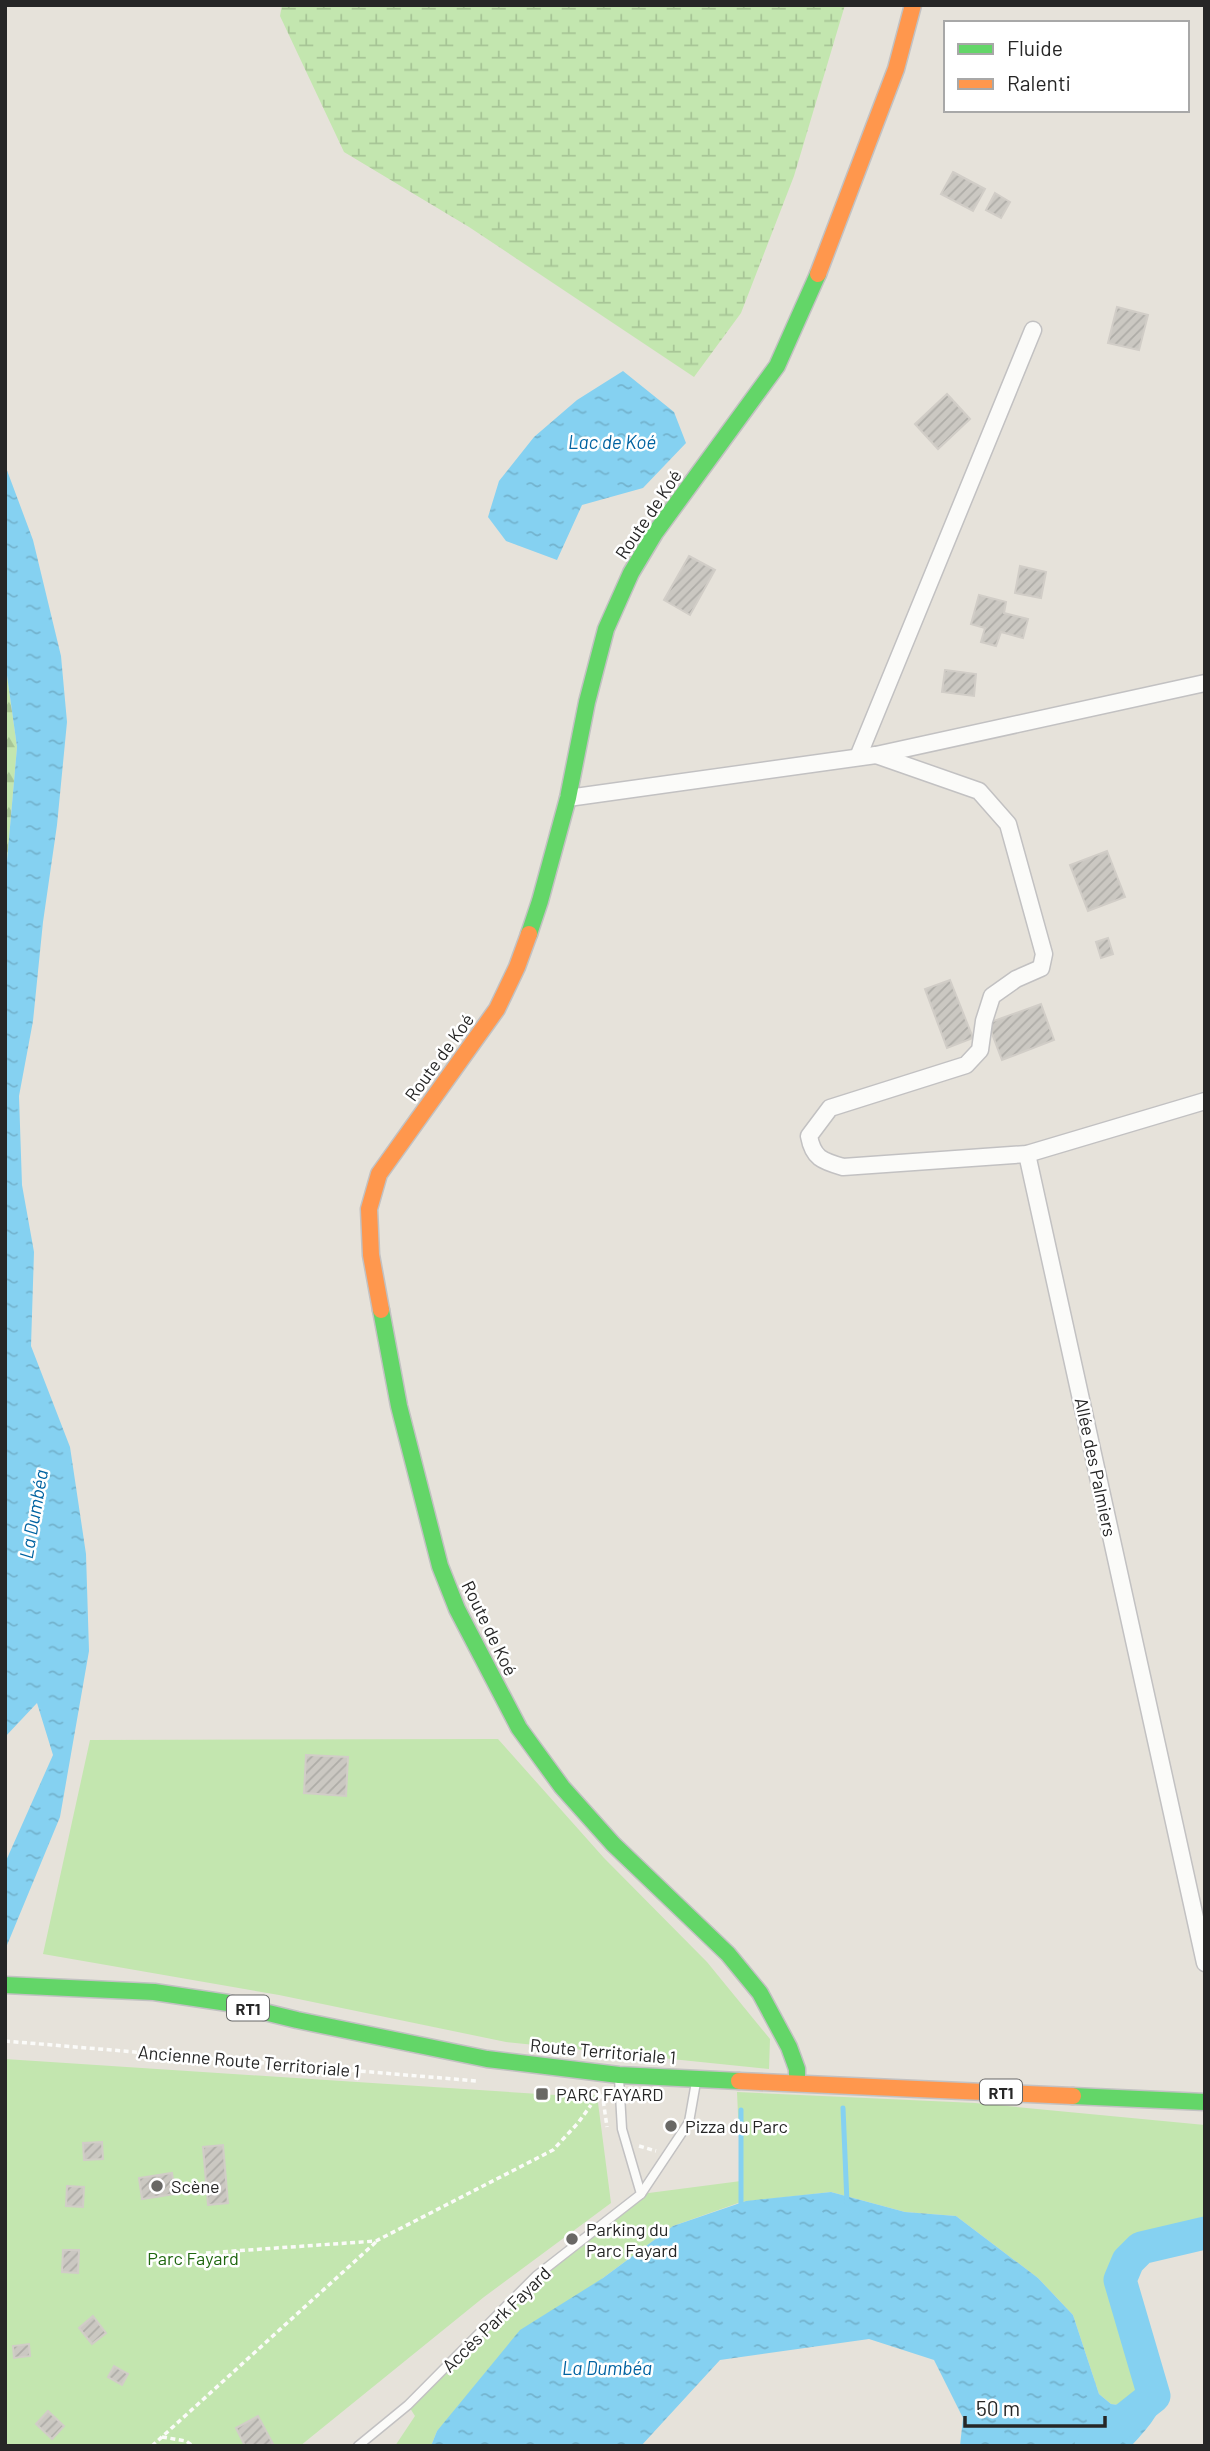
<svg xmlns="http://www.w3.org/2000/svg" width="1210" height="2451" viewBox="0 0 1210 2451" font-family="Barlow,sans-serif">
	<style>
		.green { fill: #c3e6af }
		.forest { fill: url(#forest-firs) }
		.wetland { fill: url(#wetland-marsh) }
		.water { fill: url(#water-ripples) }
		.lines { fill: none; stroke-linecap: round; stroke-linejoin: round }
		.stream { stroke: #85d1f1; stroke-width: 5 }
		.river { stroke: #85d1f1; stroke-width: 33 }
		.building { fill: url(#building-hatch); stroke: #d1cdc7; stroke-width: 2 }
		.lane-casing { stroke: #c2c1c2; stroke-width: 11 }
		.street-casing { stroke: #c2c1c2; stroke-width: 19 }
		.fast-casing { stroke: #c2c1c2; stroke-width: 19 }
		.slow-casing { stroke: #c2c1c2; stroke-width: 19 }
		.path { stroke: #fbfbf9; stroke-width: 3.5; stroke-dasharray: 5 3.5; stroke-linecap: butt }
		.lane { stroke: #fbfbf9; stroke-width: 8 }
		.street { stroke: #fbfbf9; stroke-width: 16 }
		.fast { stroke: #63d668; stroke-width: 16 }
		.slow { stroke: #ff974d; stroke-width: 16 }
		.poi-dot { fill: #696865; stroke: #fff; stroke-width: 2.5 }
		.labels { text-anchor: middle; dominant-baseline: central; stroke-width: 5; stroke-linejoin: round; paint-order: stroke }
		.shield { fill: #fff; stroke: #676767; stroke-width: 2 }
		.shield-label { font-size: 16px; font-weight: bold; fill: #262626 }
		.street-label { font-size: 18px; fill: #262626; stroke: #fff }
		.poi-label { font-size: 18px; fill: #262626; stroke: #fff; text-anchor: start }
		.park-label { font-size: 18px; fill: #206811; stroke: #fff }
		.water-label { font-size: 19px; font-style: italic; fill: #0063a1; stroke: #fff }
	</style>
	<defs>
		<pattern id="forest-firs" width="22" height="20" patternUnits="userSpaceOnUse" patternTransform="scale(1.75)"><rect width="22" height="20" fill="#c3e6af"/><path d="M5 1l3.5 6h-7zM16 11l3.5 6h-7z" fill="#a7c596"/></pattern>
		<pattern id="wetland-marsh" width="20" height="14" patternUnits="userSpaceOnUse" patternTransform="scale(1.75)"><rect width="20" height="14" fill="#c3e6af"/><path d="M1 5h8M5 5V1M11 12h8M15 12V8" fill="none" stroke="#a7c596"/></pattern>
		<pattern id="water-ripples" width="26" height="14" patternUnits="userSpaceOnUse" patternTransform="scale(1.75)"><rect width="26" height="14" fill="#85d1f1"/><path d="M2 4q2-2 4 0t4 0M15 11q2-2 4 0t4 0" fill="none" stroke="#73b3ce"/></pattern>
		<pattern id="building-hatch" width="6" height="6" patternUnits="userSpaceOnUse" patternTransform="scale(1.75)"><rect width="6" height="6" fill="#cbc8c2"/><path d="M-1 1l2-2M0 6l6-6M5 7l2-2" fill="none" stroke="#aeaca7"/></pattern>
	</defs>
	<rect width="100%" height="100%" fill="#e6e2da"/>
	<!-- green -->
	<g class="green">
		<polygon points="498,1739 604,1858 707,1962 770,2039 769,2069 506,2042 279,1995 43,1954 90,1740"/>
		<polygon points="5,2059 555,2095 597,2095 611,2203 484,2297 300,2446 5,2446"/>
		<polygon points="737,2092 975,2103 1205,2125 1205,2233 1141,2248 1128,2261 1120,2280 1140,2381 1136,2394 1127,2406 1111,2404 1099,2394 1073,2315 1038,2278 956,2216 905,2212 831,2192 741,2202 673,2226 603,2278 437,2431 431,2446 395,2446 415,2416 408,2405 536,2276 641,2194 741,2181"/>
	</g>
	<!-- forest -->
	<polygon class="forest" points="5,661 17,747 5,884"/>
	<!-- wetland -->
	<polygon class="wetland" points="282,5 845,5 794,176 741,313 694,377 469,227 344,152 280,16"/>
	<!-- water -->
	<g class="water">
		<polygon points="623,371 674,412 686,443 643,488 582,505 557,560 506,541 488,517 499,481 534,437 577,400"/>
		<polygon points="5,465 33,540 61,656 67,722 57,825 43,922 33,1021 19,1096 22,1185 34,1252 31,1346 70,1447 86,1554 89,1651 60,1817 5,1950 5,1863 53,1755 37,1703 5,1737 5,884 17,747 5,661"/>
		<path d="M831,2192L905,2212L956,2216L1038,2278L1073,2315L1099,2394L1111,2404L1127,2406C1137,2392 1141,2384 1138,2367L1151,2347C1172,2395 1166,2409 1131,2446H960L963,2418L934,2360L869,2339L720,2360L641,2446H431L437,2431L520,2330L603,2278L673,2226L746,2201Z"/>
	</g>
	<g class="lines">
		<!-- stream -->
		<g class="stream">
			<polyline points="843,2108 847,2203"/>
			<polyline points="741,2208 741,2110"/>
		</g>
		<!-- river -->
		<polyline class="river" points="1091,2446 1154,2396 1120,2280 1128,2261 1141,2248 1205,2233"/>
	</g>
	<!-- building -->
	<g class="building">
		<polygon points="953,172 985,189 973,211 941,194"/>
		<polygon points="995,193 1010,202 1001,218 986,210"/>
		<polygon points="1117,307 1148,315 1139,350 1108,343"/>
		<polygon points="947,394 970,419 938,449 915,424"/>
		<polygon points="689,556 715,570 690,615 664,600"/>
		<polygon points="1020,566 1046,572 1041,598 1015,593"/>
		<polygon points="979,595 1006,602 1004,613 1028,619 1023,638 1001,632 996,646 981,642 985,628 971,624"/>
		<polygon points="945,670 976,674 974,696 942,692"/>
		<polygon points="1107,851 1125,897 1088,911 1070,865"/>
		<polygon points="1108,938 1113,954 1101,958 1096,942"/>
		<polygon points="950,980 973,1038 947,1048 925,989"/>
		<polygon points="1041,1004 1054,1040 1002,1060 988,1023"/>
		<polygon points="306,1755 348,1757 346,1796 304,1793"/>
		<polygon points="102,2142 103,2159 84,2160 83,2143"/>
		<polygon points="223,2145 228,2203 208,2205 203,2147"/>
		<polygon points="172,2173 175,2194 142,2199 139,2178"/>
		<polygon points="67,2186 84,2187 83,2207 66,2206"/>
		<polygon points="63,2250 79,2250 78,2273 62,2272"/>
		<polygon points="93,2316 106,2333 92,2344 79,2328"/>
		<polygon points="29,2344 30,2356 14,2358 13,2346"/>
		<polygon points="114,2366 128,2374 122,2385 108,2377"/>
		<polygon points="48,2411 64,2426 52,2439 36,2424"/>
		<polygon points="258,2416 273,2444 269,2446 245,2446 236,2428"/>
	</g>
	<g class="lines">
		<defs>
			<g id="lane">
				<polyline points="641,2194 689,2122 696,2082"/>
				<polyline points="358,2446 408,2405 536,2276 641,2194 622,2129 619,2078"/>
			</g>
			<g id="street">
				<path d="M876,755L979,791L1008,824L1044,954L1041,968L1016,979L992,996L984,1021L980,1050L966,1065L830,1108L809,1136C813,1158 822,1161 843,1167L1027,1154L1205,1101"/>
				<polyline points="858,757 1033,330"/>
				<polyline points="568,798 876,755 1205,683"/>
				<polyline points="1027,1154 1205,1963"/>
			</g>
			<g id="fast">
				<polyline points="529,934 540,901 568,798 587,702 606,629 631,573 655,533 777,366 818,274"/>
				<polyline points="381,1310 399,1406 440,1566 457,1609 519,1728 562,1787 613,1844 728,1954 760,1993 789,2047 797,2069 797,2082"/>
				<polyline points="5,1985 154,1992 228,2003 297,2020 487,2059 619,2075 739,2081"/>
				<polyline points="1073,2096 1205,2102"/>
			</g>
			<g id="slow">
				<polyline points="818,274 896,69 913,5"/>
				<polyline points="381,1310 371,1255 369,1209 379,1174 497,1009 517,967 529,934"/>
				<polyline points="739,2081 1073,2096"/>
			</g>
		</defs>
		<!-- lane casing -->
		<use href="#lane" class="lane-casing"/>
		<!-- street casing -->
		<use href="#street" class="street-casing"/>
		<!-- fast casing -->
		<use href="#fast" class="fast-casing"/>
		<!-- slow casing -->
		<use href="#slow" class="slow-casing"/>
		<!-- path -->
		<g class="path">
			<polyline points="5,2041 477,2081"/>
			<polyline points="599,2094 603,2099 607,2127"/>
			<polyline points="639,2146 656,2151"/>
			<polyline points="206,2253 376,2241 553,2150 578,2123 591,2105"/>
			<polyline points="162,2437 186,2441 193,2446"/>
			<polyline points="152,2446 376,2242"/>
		</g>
		<!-- lane -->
		<use href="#lane" class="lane"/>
		<!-- street -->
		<use href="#street" class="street"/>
		<!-- fast -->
		<use href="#fast" class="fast"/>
		<!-- slow -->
		<use href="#slow" class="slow"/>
	</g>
	<!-- markers -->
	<g class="poi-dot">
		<rect x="535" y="2087" width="14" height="14" rx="3.5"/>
		<circle cx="671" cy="2126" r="7"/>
		<circle cx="157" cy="2186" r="7"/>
		<circle cx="572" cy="2239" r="7"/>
	</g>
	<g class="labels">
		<!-- shield labels -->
		<g class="shield">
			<rect x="227" y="1995.5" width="42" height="25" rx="5"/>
			<rect x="980" y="2079.5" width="42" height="25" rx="5"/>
		</g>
		<g class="shield-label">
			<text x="248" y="2008">RT1</text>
			<text x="1001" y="2092">RT1</text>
		</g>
		<!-- street labels -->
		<g class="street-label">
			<text transform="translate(648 514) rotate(-56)">Route de Koé</text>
			<text transform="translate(439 1057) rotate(-54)">Route de Koé</text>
			<text transform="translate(1096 1467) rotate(78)">Allée des Palmiers</text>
			<text transform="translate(490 1628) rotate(64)">Route de Koé</text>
			<text transform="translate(603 2051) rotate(5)">Route Territoriale 1</text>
			<text transform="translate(249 2061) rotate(5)">Ancienne Route Territoriale 1</text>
			<text transform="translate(496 2319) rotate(-44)">Accès Park Fayard</text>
		</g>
		<!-- poi labels -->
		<g class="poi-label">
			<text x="556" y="2094">PARC FAYARD</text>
			<text x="685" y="2126">Pizza du Parc</text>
			<text x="171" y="2186">Scène</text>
			<text x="586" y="2229">Parking du<tspan x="586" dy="21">Parc Fayard</tspan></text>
		</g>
		<!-- park labels -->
		<g class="park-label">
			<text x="193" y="2258">Parc Fayard</text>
		</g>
		<!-- water labels -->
		<g class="water-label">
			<text x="612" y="441">Lac de Koé</text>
			<text transform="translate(33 1514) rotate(-80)">La Dumbéa</text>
			<text x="607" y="2367">La Dumbéa</text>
		</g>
	</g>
	<!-- border -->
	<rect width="1210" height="2451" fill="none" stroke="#262626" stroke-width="14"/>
	<!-- legend -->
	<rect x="944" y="21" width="245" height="91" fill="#ffffff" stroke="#a8a8a8" stroke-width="2"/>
	<rect x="958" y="44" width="35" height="10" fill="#63d668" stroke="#a8a8a8" stroke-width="2"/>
	<text x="1007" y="56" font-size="21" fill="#262626">Fluide</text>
	<rect x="958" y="79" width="35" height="10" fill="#ff974d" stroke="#a8a8a8" stroke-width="2"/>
	<text x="1007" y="91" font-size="21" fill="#262626">Ralenti</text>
	<!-- scale -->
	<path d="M965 2416v10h140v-10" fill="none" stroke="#262626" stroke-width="3.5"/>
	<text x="976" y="2416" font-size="21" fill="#262626" stroke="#ffffff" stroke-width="5" paint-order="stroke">50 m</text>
</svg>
